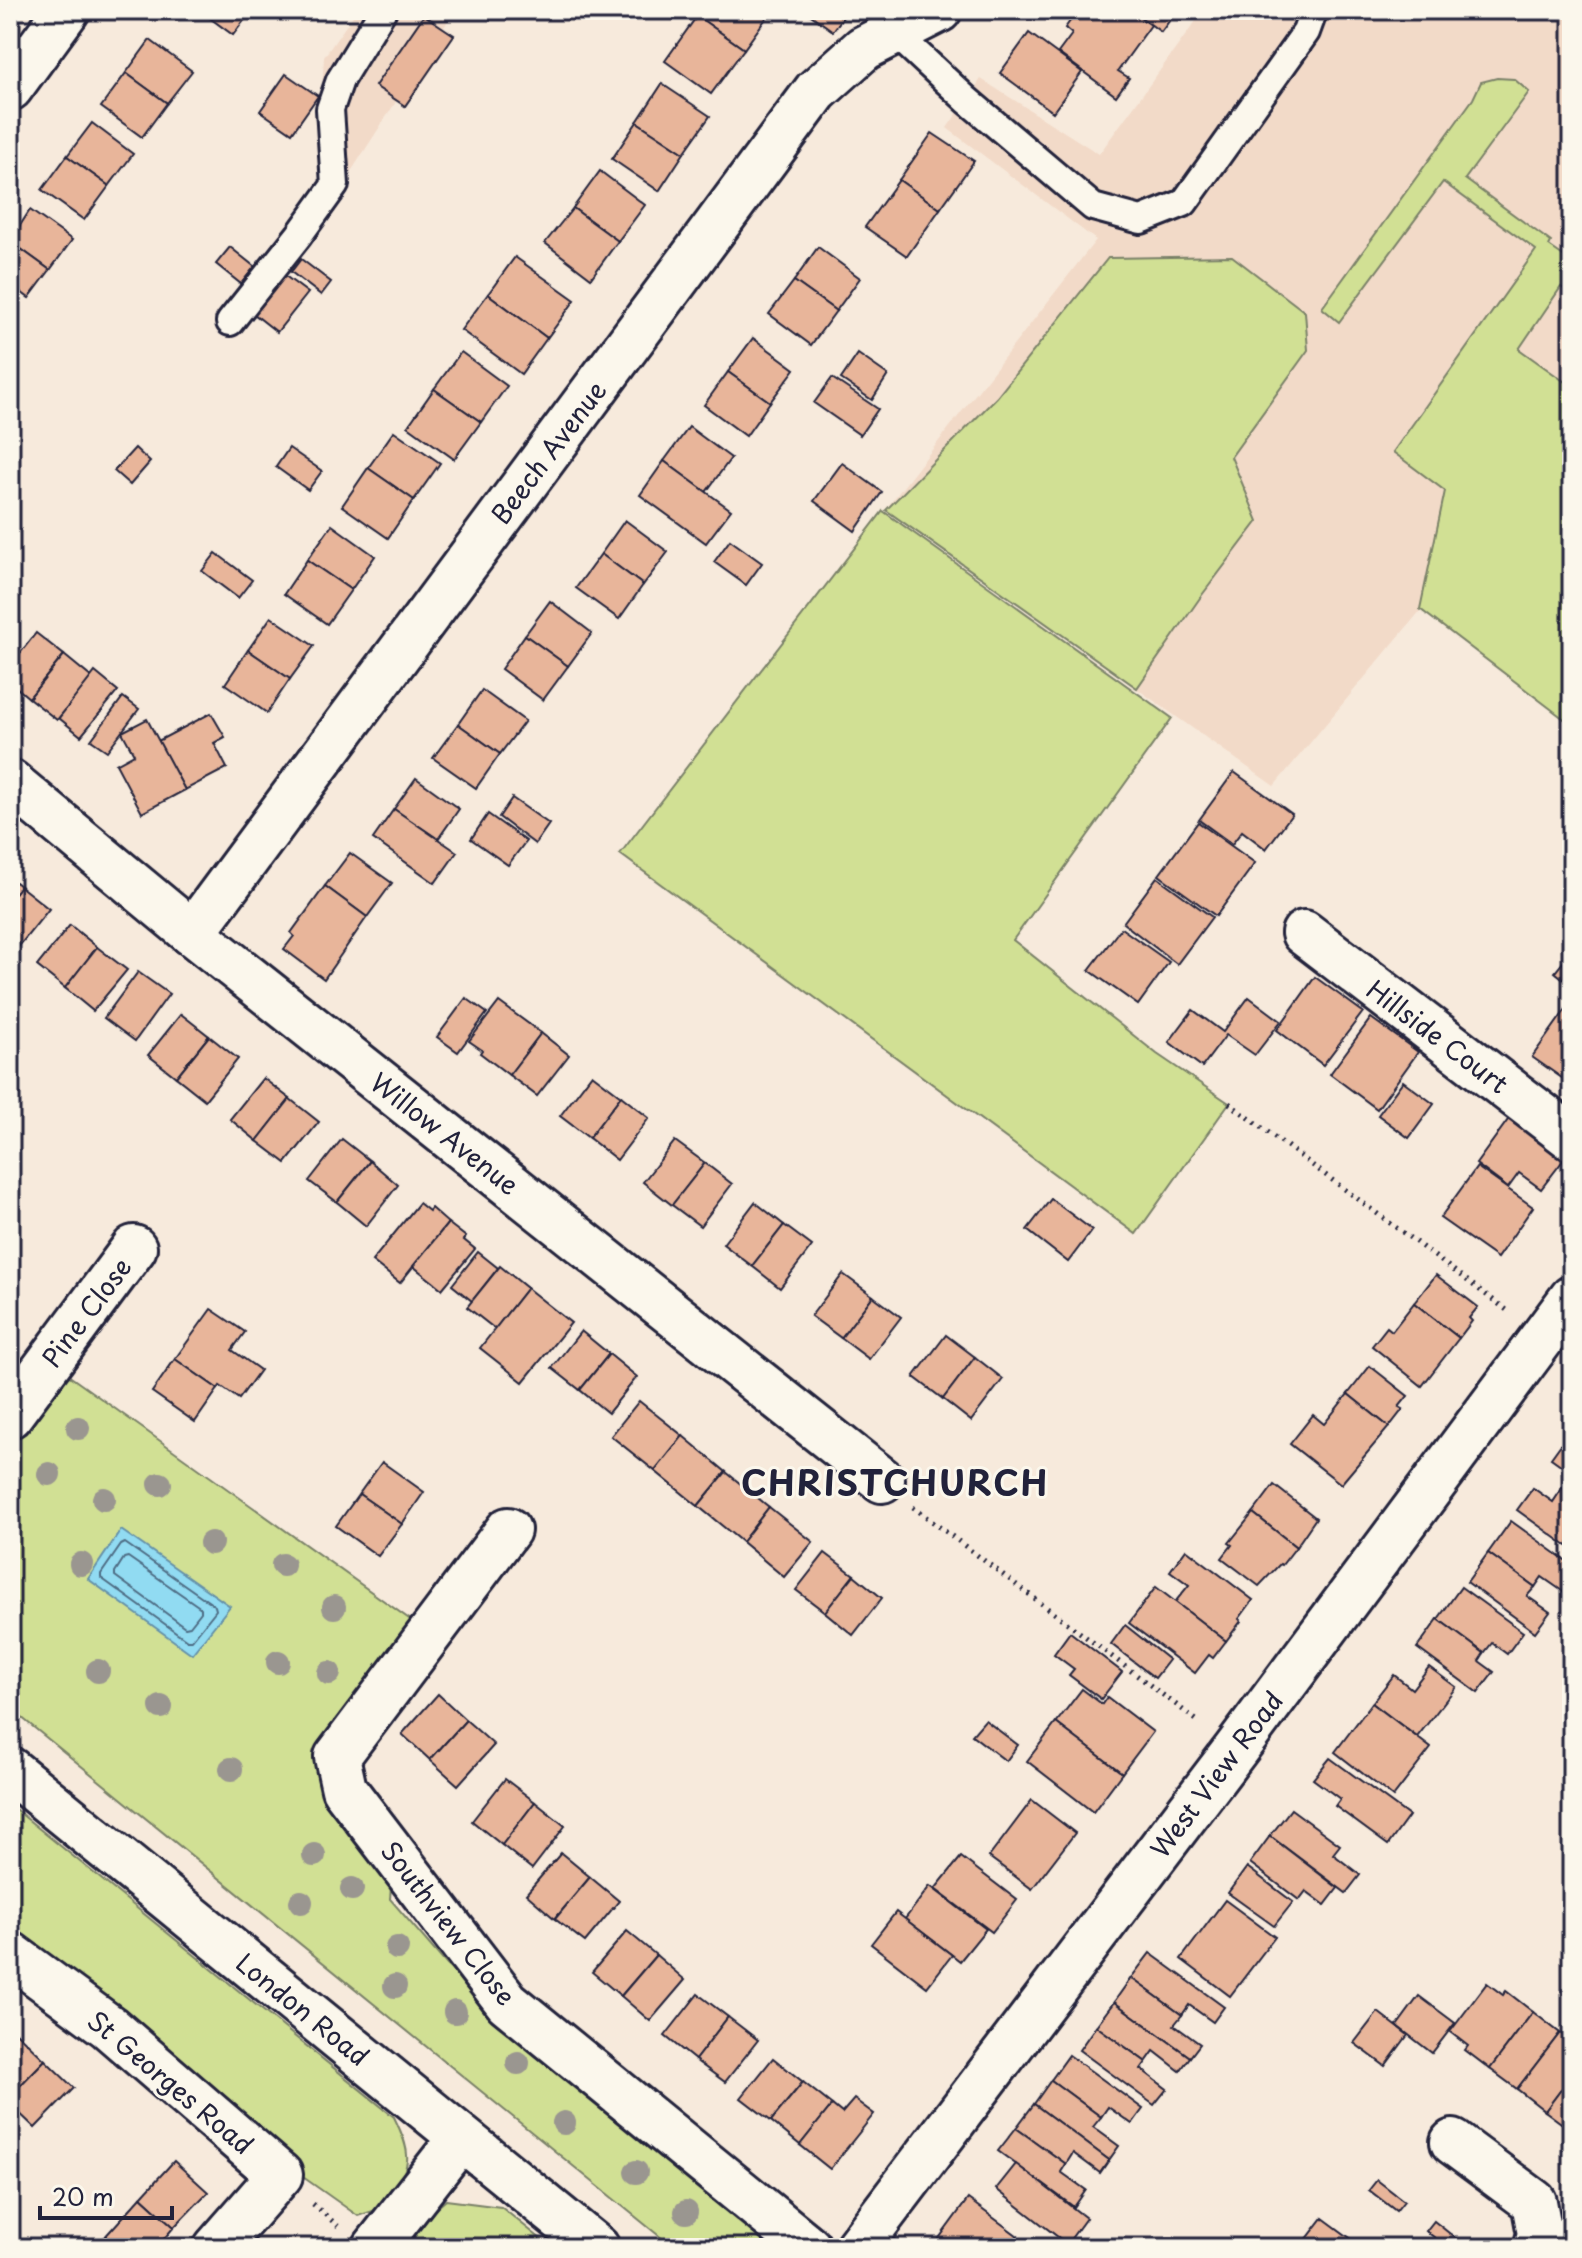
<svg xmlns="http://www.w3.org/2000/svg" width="1582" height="2258" viewBox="0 0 1582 2258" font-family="'Playpen Sans',sans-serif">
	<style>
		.built { fill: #f2dac8 }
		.green { fill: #d1e094; stroke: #7a8168; stroke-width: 2 }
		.water { fill: #91dbf2; stroke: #6591a9; stroke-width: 2 }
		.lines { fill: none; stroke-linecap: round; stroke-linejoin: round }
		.shore { stroke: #4e6c84; stroke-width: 2 }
		.building { fill: #e8b59a; stroke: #22223b; stroke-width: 2 }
		.lane-casing { stroke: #22223b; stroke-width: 32 }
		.street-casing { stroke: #22223b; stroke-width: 50 }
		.secondary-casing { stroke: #22223b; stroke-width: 50 }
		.path { stroke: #22223b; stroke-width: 5; stroke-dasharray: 2 6; stroke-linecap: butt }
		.lane { stroke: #fbf7ec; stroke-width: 26 }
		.street { stroke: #fbf7ec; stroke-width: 44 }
		.secondary { stroke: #fbf7ec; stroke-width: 44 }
		.tree { fill: #9a9690 }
		.labels { text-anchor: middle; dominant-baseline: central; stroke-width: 6; stroke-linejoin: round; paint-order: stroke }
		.street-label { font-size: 26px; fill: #22223b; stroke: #fbf7ec }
		.district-label { font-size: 34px; font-weight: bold; letter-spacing: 2px; fill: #22223b; stroke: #fbf7ec }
	</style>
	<rect width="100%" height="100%" fill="#f7eadc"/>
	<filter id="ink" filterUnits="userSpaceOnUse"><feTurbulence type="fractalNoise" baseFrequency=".0125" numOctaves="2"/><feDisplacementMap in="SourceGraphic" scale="16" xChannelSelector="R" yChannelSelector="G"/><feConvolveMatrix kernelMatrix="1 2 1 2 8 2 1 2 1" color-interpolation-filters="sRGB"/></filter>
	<g filter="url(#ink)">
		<!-- built -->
		<g class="built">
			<polygon points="357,10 455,10 334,198 321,106 324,57"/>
			<polygon points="1204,10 1572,10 1572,725 1421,610 1274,786 885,510 1096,240 947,128 981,79 1099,154"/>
		</g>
		<!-- green -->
		<g class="green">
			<polygon points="1497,78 1514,79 1529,92 1465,179 1551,242 1549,246 1572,262 1572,295 1561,287 1519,349 1572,387 1572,725 1420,609 1445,491 1393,452 1536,250 1443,182 1339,322 1322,308 1473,99 1481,82"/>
			<polygon points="1232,256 1305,312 1308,350 1231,457 1258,521 1202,595 1137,688 886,510 997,397 1108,258"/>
			<polygon points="883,511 1172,718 1013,940 1157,1054 1229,1103 1136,1234 620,854"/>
			<polygon points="68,1375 412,1621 326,1744 392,1875 390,1899 447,1965 511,2017 782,2248 674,2248 10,1708 10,1446"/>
			<path d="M10,1805L394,2117C417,2164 408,2167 382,2208L358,2216L286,2165L10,1936Z"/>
			<polygon points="446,2200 501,2207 552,2248 412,2248 416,2226"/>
		</g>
		<!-- water -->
		<polygon class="water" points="121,1530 230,1606 192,1654 88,1579"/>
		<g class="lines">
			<!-- shore -->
			<g class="shore">
				<polygon points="125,1543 215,1606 216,1610 192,1640 187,1640 101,1578 101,1574 121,1545"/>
				<polygon points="128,1557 201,1608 201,1612 190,1626 185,1627 115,1576 115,1572 124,1558"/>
			</g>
		</g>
		<!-- building -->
		<g class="building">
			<polygon points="199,10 252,10 233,35"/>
			<polygon points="702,10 772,10 744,49 697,16"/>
			<polygon points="804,10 848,10 833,31"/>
			<polygon points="1078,10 1084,10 1088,13 1091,10 1131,10 1151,25 1118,71 1129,78 1116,96 1058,53 1072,34 1065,28"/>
			<polygon points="1131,10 1171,10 1175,13 1161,32"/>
			<polygon points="424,15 454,35 405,106 375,86"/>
			<polygon points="697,16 744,49 711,94 665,61"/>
			<polygon points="1029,33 1082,72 1053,112 1000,73"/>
			<polygon points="150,40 192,71 167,103 126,73"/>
			<polygon points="126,73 167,103 142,137 101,107"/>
			<polygon points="286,74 318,96 292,133 260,111"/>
			<polygon points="662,84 710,116 684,153 637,122"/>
			<polygon points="637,122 684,153 659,191 612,159"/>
			<polygon points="92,123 133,154 109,186 67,156"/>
			<polygon points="932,133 974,161 940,209 899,180"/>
			<polygon points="67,156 109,186 84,220 42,190"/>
			<polygon points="600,171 645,205 618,241 573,208"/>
			<polygon points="899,180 940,209 907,256 865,227"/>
			<polygon points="573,208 618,241 591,278 545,243"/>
			<polygon points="30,210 72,240 50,270 10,241"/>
			<polygon points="10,241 50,270 29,298 10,284"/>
			<polygon points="230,247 255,267 241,284 216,264"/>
			<polygon points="818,247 860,278 836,311 794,281"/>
			<polygon points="515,257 575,300 547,338 488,294"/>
			<polygon points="301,259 331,282 321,295 291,272"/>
			<polygon points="280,272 308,293 277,332 249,310"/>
			<polygon points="794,281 836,311 811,345 769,314"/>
			<polygon points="488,294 547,338 521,374 461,330"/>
			<polygon points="753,338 795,369 770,402 728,372"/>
			<polygon points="461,352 507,386 481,422 434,389"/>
			<polygon points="858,354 888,375 872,400 841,379"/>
			<polygon points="728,372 770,402 746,436 704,405"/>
			<polygon points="832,378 878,409 860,435 814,403"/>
			<polygon points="434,389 481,422 454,459 408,426"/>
			<polygon points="689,427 731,458 706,492 664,461"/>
			<polygon points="394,431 440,463 414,500 368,468"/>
			<polygon points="135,448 150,462 130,485 114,471"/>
			<polygon points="289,448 322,471 308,490 276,467"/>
			<polygon points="664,461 731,510 706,543 640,495"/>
			<polygon points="842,463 882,492 855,531 814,501"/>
			<polygon points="368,468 414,500 388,538 342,506"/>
			<polygon points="625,520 668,552 643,585 601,554"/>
			<polygon points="332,525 375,556 351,590 307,560"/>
			<polygon points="730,540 762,563 746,585 714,562"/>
			<polygon points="216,553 252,580 238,598 202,571"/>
			<polygon points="601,554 643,585 619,619 576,588"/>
			<polygon points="307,560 351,590 327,624 284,594"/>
			<polygon points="550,601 592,633 568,666 525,635"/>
			<polygon points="271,617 314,646 290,679 248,650"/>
			<polygon points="36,633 64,655 29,698 10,682 10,666"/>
			<polygon points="525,635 568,666 543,700 501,669"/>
			<polygon points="248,650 290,679 267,713 225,684"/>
			<polygon points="64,655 92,678 57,720 29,698"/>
			<polygon points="95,672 118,691 81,736 59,718"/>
			<polygon points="482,690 525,721 500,754 458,724"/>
			<polygon points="123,697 139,709 107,751 91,740"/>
			<polygon points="211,713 225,737 214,743 227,768 185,790 158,741"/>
			<polygon points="147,719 185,790 142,813 116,764 134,754 122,732"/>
			<polygon points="458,724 500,754 476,788 433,758"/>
			<polygon points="1234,772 1292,814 1266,849 1242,831 1232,844 1199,820"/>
			<polygon points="416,778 459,809 438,839 394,809"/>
			<polygon points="512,798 549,824 535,844 499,817"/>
			<polygon points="394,809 457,852 435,883 373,839"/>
			<polygon points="488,814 526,841 508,865 471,839"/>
			<polygon points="1198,822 1255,863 1216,916 1159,875"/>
			<polygon points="350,853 392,883 367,917 325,886"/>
			<polygon points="1157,877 1212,917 1177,964 1123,923"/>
			<polygon points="10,878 20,886 10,899"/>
			<polygon points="20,886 49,909 16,950 10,946 10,899"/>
			<polygon points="325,886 367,917 324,979 284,949 294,936 291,933"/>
			<polygon points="70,925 97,947 65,988 37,966"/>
			<polygon points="1121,928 1169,962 1138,1005 1089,970"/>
			<polygon points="97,947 127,970 93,1011 65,988"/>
			<polygon points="1572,951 1572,986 1555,972"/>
			<polygon points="138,972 169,994 135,1041 104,1018"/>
			<polygon points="1315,977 1363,1012 1323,1065 1277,1030"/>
			<polygon points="1249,997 1281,1021 1255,1055 1226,1035 1202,1067 1169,1042 1193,1010 1223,1032"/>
			<polygon points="466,998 487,1013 458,1052 437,1037"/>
			<polygon points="499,1002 541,1033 509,1075 480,1053 482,1050 469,1041"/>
			<polygon points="1569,1005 1572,1007 1572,1085 1532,1057"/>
			<polygon points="181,1014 209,1036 176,1077 148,1055"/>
			<polygon points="1371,1018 1418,1052 1377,1109 1330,1074"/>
			<polygon points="541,1033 569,1055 537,1096 509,1075"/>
			<polygon points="209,1036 238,1059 205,1100 176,1077"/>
			<polygon points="592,1074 621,1096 589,1138 560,1116"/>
			<polygon points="263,1078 290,1099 257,1141 230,1119"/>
			<polygon points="1403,1081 1434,1104 1409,1138 1378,1115"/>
			<polygon points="621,1096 649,1118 617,1160 589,1138"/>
			<polygon points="290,1099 319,1122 286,1163 257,1141"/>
			<polygon points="1513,1113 1568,1154 1541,1189 1519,1173 1508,1188 1476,1164"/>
			<polygon points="342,1139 370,1161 337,1202 309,1181"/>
			<polygon points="675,1141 705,1163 672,1205 643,1182"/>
			<polygon points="370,1161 398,1185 366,1226 337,1202"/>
			<polygon points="705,1163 732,1184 700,1226 672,1205"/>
			<polygon points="1477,1167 1533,1207 1497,1258 1440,1218"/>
			<polygon points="1051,1199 1092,1230 1068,1262 1027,1230"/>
			<polygon points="755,1202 784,1225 752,1266 723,1244"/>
			<polygon points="419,1203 429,1211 431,1208 448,1223 400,1283 372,1261"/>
			<polygon points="448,1223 466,1237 464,1240 475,1249 442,1289 413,1266"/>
			<polygon points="784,1225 812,1246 780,1288 752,1266"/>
			<polygon points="478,1252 498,1268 472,1301 452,1285"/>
			<polygon points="500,1266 527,1288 495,1329 467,1307"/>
			<polygon points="843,1274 873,1296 841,1338 811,1316"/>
			<polygon points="1436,1275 1478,1307 1469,1318 1472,1321 1459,1338 1414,1303"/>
			<polygon points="527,1288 571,1323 523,1382 480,1348"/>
			<polygon points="873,1296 901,1317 869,1359 841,1338"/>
			<polygon points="1414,1303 1459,1338 1422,1386 1372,1346 1387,1327 1392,1331"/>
			<polygon points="211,1309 245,1332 232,1350 260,1370 239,1399 220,1386 218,1389 175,1359"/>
			<polygon points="581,1331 609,1354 580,1390 552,1368"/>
			<polygon points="946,1335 975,1357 943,1399 914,1377"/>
			<polygon points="609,1354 637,1377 608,1413 580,1390"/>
			<polygon points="975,1357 1003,1379 971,1421 943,1399"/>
			<polygon points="175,1359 218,1389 195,1422 152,1392"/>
			<polygon points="1370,1366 1408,1396 1399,1407 1403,1409 1389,1427 1348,1394"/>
			<polygon points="1348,1394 1389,1427 1341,1484 1290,1444 1313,1415 1324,1424"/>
			<polygon points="639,1401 683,1436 655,1471 611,1436"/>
			<polygon points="1569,1433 1572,1435 1572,1473 1551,1458"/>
			<polygon points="683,1436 726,1472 698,1506 655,1471"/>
			<polygon points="382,1462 424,1492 402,1524 359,1494"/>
			<polygon points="726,1472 769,1507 742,1542 698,1506"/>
			<polygon points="1274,1485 1316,1518 1296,1547 1253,1513"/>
			<polygon points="1563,1487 1572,1494 1572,1540 1567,1546 1517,1510 1533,1488 1553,1502"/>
			<polygon points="359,1494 402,1524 378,1556 336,1526"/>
			<polygon points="769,1507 813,1542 784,1577 742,1542"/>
			<polygon points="1253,1513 1296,1547 1282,1565 1280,1564 1259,1586 1222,1558 1232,1545 1229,1543"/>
			<polygon points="1511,1521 1572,1565 1572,1584 1565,1593 1542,1577 1535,1587 1488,1553"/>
			<polygon points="1186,1549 1253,1600 1239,1619 1241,1621 1226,1641 1175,1602 1189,1585 1170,1571"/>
			<polygon points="825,1553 854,1575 825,1612 796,1590"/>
			<polygon points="1488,1553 1535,1587 1527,1596 1550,1612 1535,1632 1467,1582"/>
			<polygon points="854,1575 882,1598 853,1635 825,1612"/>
			<polygon points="1156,1587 1226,1641 1213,1658 1209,1655 1195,1673 1129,1623"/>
			<polygon points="1461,1587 1523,1632 1507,1654 1492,1643 1484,1653 1438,1619"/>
			<polygon points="1438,1619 1484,1653 1479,1661 1494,1672 1478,1693 1417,1648"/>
			<polygon points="1125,1625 1169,1660 1155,1678 1111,1644"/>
			<polygon points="1070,1632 1122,1672 1101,1699 1069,1675 1074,1669 1054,1654"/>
			<polygon points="1429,1667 1456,1687 1417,1737 1372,1703 1394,1675 1412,1689"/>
			<polygon points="1082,1689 1102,1704 1107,1697 1153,1732 1122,1773 1056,1723"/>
			<polygon points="438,1694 466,1720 430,1760 402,1734"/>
			<polygon points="1372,1703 1431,1748 1393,1797 1335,1752"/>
			<polygon points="466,1720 494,1745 458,1785 430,1760"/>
			<polygon points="985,1720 1018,1745 1006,1761 972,1735"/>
			<polygon points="1056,1723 1122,1773 1093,1812 1027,1761"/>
			<polygon points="1330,1758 1409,1816 1388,1845 1335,1806 1340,1799 1313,1779"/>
			<polygon points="505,1779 535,1802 502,1845 472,1821"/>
			<polygon points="1032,1800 1075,1833 1032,1889 989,1857"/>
			<polygon points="535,1802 565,1826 532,1869 502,1845"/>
			<polygon points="1291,1809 1340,1845 1333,1854 1360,1875 1346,1893 1270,1836"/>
			<polygon points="1270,1836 1338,1888 1325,1905 1306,1891 1299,1900 1250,1863"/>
			<polygon points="561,1853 590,1877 555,1919 526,1894"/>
			<polygon points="961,1857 1017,1900 992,1932 935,1889"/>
			<polygon points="1247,1867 1293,1902 1274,1926 1228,1893"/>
			<polygon points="590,1877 619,1901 585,1942 555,1919"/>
			<polygon points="930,1886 986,1929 960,1961 905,1919"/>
			<polygon points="1225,1900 1275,1937 1230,1996 1181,1959"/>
			<polygon points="896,1912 952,1955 927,1987 871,1944"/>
			<polygon points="627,1931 656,1955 621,1996 592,1972"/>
			<polygon points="1150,1953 1224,2007 1213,2022 1189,2005 1182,2015 1131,1978"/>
			<polygon points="656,1955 685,1980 650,2021 621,1996"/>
			<polygon points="1131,1978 1182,2015 1174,2025 1200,2044 1190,2057 1114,2002"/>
			<polygon points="1487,1983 1503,1995 1506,1991 1533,2012 1490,2069 1465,2050 1468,2046 1450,2032"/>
			<polygon points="698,1994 728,2017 695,2060 665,2036"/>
			<polygon points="1419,1996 1455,2023 1432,2053 1397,2026"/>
			<polygon points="1114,2002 1190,2057 1180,2071 1154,2051 1146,2062 1096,2026"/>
			<polygon points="1378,2012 1408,2035 1385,2066 1354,2043"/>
			<polygon points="1533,2012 1560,2033 1517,2089 1490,2069"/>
			<polygon points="728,2017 758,2040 725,2082 695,2060"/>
			<polygon points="1096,2026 1146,2062 1141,2069 1167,2089 1154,2105 1079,2050"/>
			<polygon points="16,2032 45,2060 10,2096 10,2038"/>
			<polygon points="1560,2033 1572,2042 1572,2075 1545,2111 1517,2089"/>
			<polygon points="1069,2055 1143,2109 1132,2124 1108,2107 1101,2117 1051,2080"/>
			<polygon points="773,2058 803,2082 771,2121 741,2098"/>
			<polygon points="45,2060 74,2088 35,2128 10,2104 10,2096"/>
			<polygon points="1572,2075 1572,2131 1545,2111"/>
			<polygon points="1051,2080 1101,2117 1093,2127 1119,2146 1109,2160 1034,2104"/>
			<polygon points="803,2082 832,2105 800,2145 771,2121"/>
			<polygon points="854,2099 874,2114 830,2169 800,2145 832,2105 842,2113"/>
			<polygon points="1034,2104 1109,2160 1100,2173 1073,2153 1066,2164 1016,2128"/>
			<polygon points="1016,2128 1066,2164 1061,2172 1086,2190 1074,2207 998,2151"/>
			<polygon points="174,2161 208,2192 174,2227 141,2197"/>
			<polygon points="1016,2164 1086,2218 1067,2244 996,2189"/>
			<polygon points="1377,2180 1404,2201 1396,2211 1369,2190"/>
			<polygon points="141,2197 174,2227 156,2248 111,2248 102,2240"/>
			<polygon points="968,2199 1018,2236 1009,2248 932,2248"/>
			<polygon points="1323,2218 1350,2238 1342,2248 1300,2248"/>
			<polygon points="1434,2221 1459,2241 1454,2248 1448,2248 1426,2231"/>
			<polygon points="1350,2238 1363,2248 1342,2248"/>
		</g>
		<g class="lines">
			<defs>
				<g id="lane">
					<polyline points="895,33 967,100 1093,207 1141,220 1184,203 1306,32 1314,10"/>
					<polyline points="230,322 299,235 335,185 330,109 340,80 383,10"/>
				</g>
				<g id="street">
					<polyline points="10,88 67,10"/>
					<polyline points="10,782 192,933 882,1480"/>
					<polyline points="192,933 816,91 864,48 939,10"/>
					<polyline points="1304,933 1572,1138"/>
					<polyline points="10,1415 134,1248"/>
					<polyline points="508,1530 337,1757 344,1789 507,2002 809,2248"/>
					<polyline points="10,1954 109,2027 280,2175 216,2248"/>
					<polyline points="1453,2142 1534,2202 1540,2234 1536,2248"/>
					<polyline points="375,2248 461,2138"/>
					<polyline points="857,2248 1236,1749 1572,1298"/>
				</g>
				<polyline id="secondary" points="10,1770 597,2248"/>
			</defs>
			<!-- lane casing -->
			<use href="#lane" class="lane-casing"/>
			<!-- street casing -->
			<use href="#street" class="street-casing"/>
			<!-- secondary casing -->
			<use href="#secondary" class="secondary-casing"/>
			<!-- path -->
			<g class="path">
				<polyline points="1229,1103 1508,1311"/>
				<polyline points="913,1507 1199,1722"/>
				<polyline points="313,2204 338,2226"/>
			</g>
			<!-- lane -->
			<use href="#lane" class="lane"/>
			<!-- street -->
			<use href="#street" class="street"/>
			<!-- secondary -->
			<use href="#secondary" class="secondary"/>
		</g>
		<!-- trees -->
		<g class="tree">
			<circle cx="78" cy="1428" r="12"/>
			<circle cx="49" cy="1474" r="12"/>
			<circle cx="160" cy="1484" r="12"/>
			<circle cx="104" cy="1499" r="12"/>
			<circle cx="211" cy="1543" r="12"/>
			<circle cx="81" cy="1564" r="12"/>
			<circle cx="283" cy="1565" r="12"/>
			<circle cx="334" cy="1607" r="12"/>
			<circle cx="278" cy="1662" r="12"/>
			<circle cx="98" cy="1671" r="12"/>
			<circle cx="329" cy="1673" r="12"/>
			<circle cx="161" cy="1707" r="12"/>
			<circle cx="231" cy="1769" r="12"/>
			<circle cx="314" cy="1855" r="12"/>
			<circle cx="352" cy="1889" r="12"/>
			<circle cx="301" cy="1902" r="12"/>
			<circle cx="397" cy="1948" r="12"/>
			<circle cx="395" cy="1986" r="12"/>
			<circle cx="455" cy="2012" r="12"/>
			<circle cx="518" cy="2063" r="12"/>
			<circle cx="564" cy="2123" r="12"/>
			<circle cx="636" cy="2172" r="12"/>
			<circle cx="686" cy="2212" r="12"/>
		</g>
	</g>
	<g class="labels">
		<!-- street labels -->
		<g class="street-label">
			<text transform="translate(548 452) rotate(-53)">Beech Avenue</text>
			<text transform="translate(1438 1036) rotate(37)">Hillside Court</text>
			<text transform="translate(445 1133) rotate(38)">Willow Avenue</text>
			<text transform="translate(86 1312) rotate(-53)">Pine Close</text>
			<text transform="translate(1216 1774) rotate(-53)">West View Road</text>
			<text transform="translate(449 1923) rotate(52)">Southview Close</text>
			<text transform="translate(303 2009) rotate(39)">London Road</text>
			<text transform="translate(171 2082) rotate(40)">St Georges Road</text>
		</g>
		<!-- district labels -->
		<g class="district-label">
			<text x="895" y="1482">CHRISTCHURCH</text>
		</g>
	</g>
	<!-- margin -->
	<rect width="1582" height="2258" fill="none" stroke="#fbf7ec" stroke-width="40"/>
	<rect x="20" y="20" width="1542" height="2218" fill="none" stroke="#22223b" stroke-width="3" filter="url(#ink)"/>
	<!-- scale -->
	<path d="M40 2206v12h132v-12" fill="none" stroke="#22223b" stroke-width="4"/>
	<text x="52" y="2206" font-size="24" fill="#22223b" stroke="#fbf7ec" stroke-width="6" paint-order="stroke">20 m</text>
</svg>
